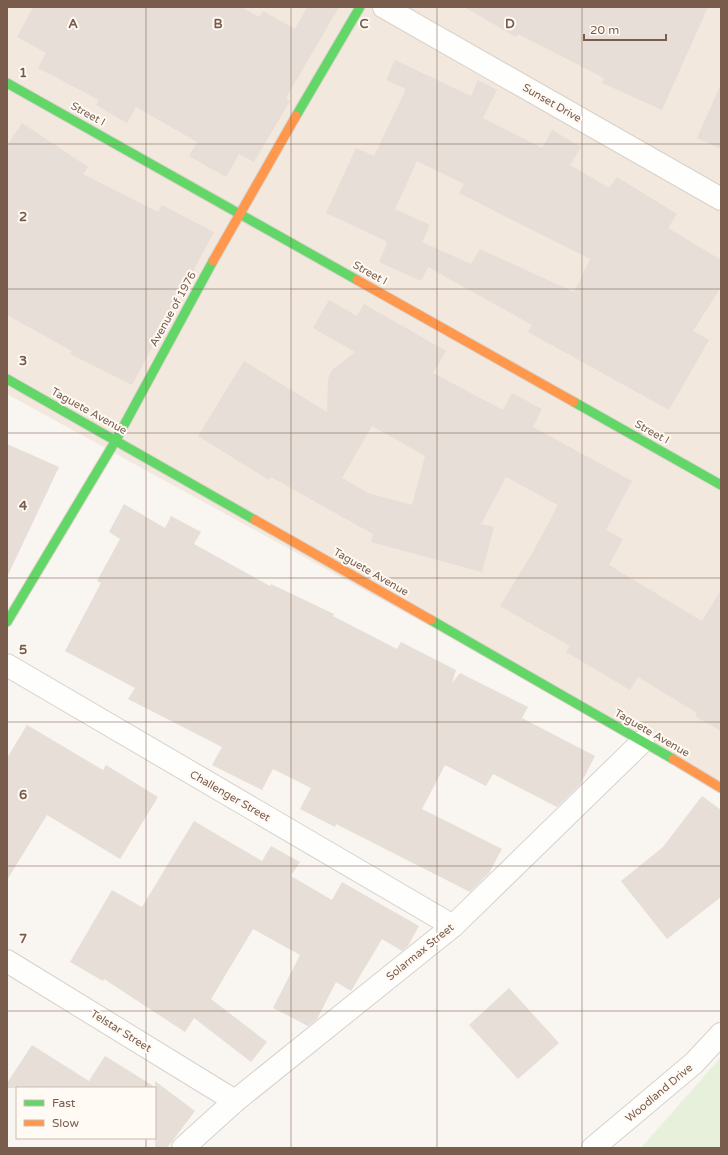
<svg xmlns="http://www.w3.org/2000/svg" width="728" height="1155" viewBox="0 0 728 1155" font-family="'Varela Round',sans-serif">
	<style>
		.residential { fill: #f2e8de }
		.green { fill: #e7f0db }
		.building { fill: #e6ded7; fill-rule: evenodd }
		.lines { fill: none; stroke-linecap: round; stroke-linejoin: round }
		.street-casing { stroke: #d7d1cb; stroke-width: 24 }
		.fast-casing { stroke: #d9d2cb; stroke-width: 11 }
		.slow-casing { stroke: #d9d2cb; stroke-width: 11 }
		.street { stroke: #fefefd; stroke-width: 22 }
		.fast { stroke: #63d668; stroke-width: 9 }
		.slow { stroke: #ff974d; stroke-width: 9 }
		.grid { fill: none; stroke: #7a5c4d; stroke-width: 1; stroke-opacity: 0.55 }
		.labels { text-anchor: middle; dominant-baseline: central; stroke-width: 4; stroke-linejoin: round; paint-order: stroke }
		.street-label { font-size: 11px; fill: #7a5c4d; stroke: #fffaf3 }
		.grid-label { font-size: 13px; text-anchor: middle; font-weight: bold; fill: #7a5c4d; stroke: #fffaf3; stroke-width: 4; stroke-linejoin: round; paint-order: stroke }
	</style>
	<rect width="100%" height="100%" fill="#f9f5f0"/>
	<!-- residential -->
	<polygon class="residential" points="7,7 721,7 721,786 7,394"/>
	<!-- green -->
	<polygon class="green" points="721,1057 721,1148 641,1148"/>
	<!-- building -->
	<g class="building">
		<polygon points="33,7 241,7 259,17 263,11 295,29 307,7 339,7 286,98 290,101 254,162 239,154 226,177 189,156 197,142 136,107 127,123 96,105 99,100 38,68 46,53 17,37"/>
		<polygon points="464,7 708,7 662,110 602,83 604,78 518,34 516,37"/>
		<path d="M395,60L471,96L478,80L497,90L483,118L542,148L552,130L581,147L570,165L609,188L617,177L677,214L668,228L721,260V287L693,331L709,340L669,410L528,332L532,325L428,267L421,281L379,262L387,244L385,242L386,241L326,213L356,148L374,156L406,89L386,80ZM417,161L464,184L459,193L590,259L574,292L480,249L471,264L422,242L430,225L395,209Z"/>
		<polygon points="721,84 721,149 697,138"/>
		<polygon points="22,123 88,167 83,174 158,212 162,205 214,232 132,385 70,354 72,351 7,315 7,146"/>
		<path d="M329,300L357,316L364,304L446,351L433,373L503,410L512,393L542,409L533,427L632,481L606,530L623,539L609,565L702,621L721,590V731L695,716L697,713L638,677L630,690L566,652L570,646L500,606L534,550L558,505L506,477L481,524L494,527L482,572L371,542L373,534L271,477L269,480L198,436L244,361L327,412L328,379L332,370L355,352L313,328ZM372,426L425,456L412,505L368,493L342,478Z"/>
		<polygon points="7,444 59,467 7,577"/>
		<polygon points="124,504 165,528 171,516 201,532 194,544 270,586 271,584 334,614 333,616 397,649 401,642 456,670 452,683 460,673 528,707 522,718 595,756 580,785 557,807 493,774 486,786 445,765 422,809 502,849 489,873 470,892 336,824 335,827 300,809 311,788 273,769 262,790 212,765 222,747 128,699 135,688 65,651 101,583 97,581 120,539 109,532"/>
		<polygon points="27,725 103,770 106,765 158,797 120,859 47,815 7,880 7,758"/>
		<polygon points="702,796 721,810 721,897 667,939 621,881 663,847"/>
		<polygon points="194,821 262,861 271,846 300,862 291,876 332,900 342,882 419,926 408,946 402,951 382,939 351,991 336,982 317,1019 308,1026 273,1008 300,955 253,929 211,999 267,1042 251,1062 194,1018 185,1032 104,979 103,981 70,962 112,890 142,907"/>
		<polygon points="509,988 559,1043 518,1079 469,1025"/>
		<polygon points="32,1045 89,1081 105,1056 155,1087 155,1081 195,1111 167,1148 155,1148 155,1088 7,1088 7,1083"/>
	</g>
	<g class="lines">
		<defs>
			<g id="street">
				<polyline points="384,7 721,199"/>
				<polyline points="7,665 453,926"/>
				<polyline points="7,961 235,1101"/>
				<polyline points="183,1148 235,1101 453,926 643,741"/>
				<polyline points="593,1148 694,1063 721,1034"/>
			</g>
			<g id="fast">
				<polyline points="7,83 357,280"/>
				<polyline points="296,116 360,7"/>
				<polyline points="7,379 255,520"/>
				<polyline points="574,402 721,485"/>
				<polyline points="431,620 673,759"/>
				<polyline points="7,622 116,440 213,261"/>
			</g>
			<g id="slow">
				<polyline points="213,261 296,116"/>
				<polyline points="357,280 574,402"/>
				<polyline points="255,520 431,620"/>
				<polyline points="673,759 721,788"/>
			</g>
		</defs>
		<!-- street casing -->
		<use href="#street" class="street-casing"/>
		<!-- fast casing -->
		<use href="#fast" class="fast-casing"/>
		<!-- slow casing -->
		<use href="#slow" class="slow-casing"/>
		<!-- street -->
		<use href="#street" class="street"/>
		<!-- fast -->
		<use href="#fast" class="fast"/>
		<!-- slow -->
		<use href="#slow" class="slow"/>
	</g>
	<!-- grid -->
	<path class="grid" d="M146,7V1088M291,7V1148M437,7V1148M582,7V1148M7,144H721M7,289H721M7,433H721M7,578H721M7,722H721M7,866H721M7,1011H721M146,1138V1148"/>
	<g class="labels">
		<!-- street labels -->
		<g class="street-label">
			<text transform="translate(552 103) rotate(30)">Sunset Drive</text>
			<text transform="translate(88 114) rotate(29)">Street I</text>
			<text transform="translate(370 273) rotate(29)">Street I</text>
			<text transform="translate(173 309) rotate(-61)">Avenue of 1976</text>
			<text transform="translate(89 411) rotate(29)">Taguete Avenue</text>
			<text transform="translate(652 432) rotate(29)">Street I</text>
			<text transform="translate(371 572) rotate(30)">Taguete Avenue</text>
			<text transform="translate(652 733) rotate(30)">Taguete Avenue</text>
			<text transform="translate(230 796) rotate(30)">Challenger Street</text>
			<text transform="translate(420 952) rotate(-39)">Solarmax Street</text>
			<text transform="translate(121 1031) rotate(32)">Telstar Street</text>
			<text transform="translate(659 1093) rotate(-40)">Woodland Drive</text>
		</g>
	</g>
	<g class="grid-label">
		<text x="73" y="28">A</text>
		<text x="218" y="28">B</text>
		<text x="364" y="28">C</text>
		<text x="510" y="28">D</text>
		<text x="23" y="77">1</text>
		<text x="23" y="221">2</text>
		<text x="23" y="365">3</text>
		<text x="23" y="510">4</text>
		<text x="23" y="654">5</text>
		<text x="23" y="799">6</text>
		<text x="23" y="943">7</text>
	</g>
	<!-- border -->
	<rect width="728" height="1155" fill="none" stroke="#7a5c4d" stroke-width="16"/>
	<!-- legend -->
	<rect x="16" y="1087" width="140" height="52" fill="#fffaf3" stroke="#cabbb1"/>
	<rect x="24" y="1100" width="20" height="6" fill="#63d668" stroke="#cabbb1"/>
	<text x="52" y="1107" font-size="12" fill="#7a5c4d">Fast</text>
	<rect x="24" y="1120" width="20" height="6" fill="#ff974d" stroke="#cabbb1"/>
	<text x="52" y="1127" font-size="12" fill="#7a5c4d">Slow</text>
	<!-- scale -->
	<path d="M584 34v6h82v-6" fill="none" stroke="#7a5c4d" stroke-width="2"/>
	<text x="590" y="34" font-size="12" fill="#7a5c4d" stroke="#fffaf3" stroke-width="3" paint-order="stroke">20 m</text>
</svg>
